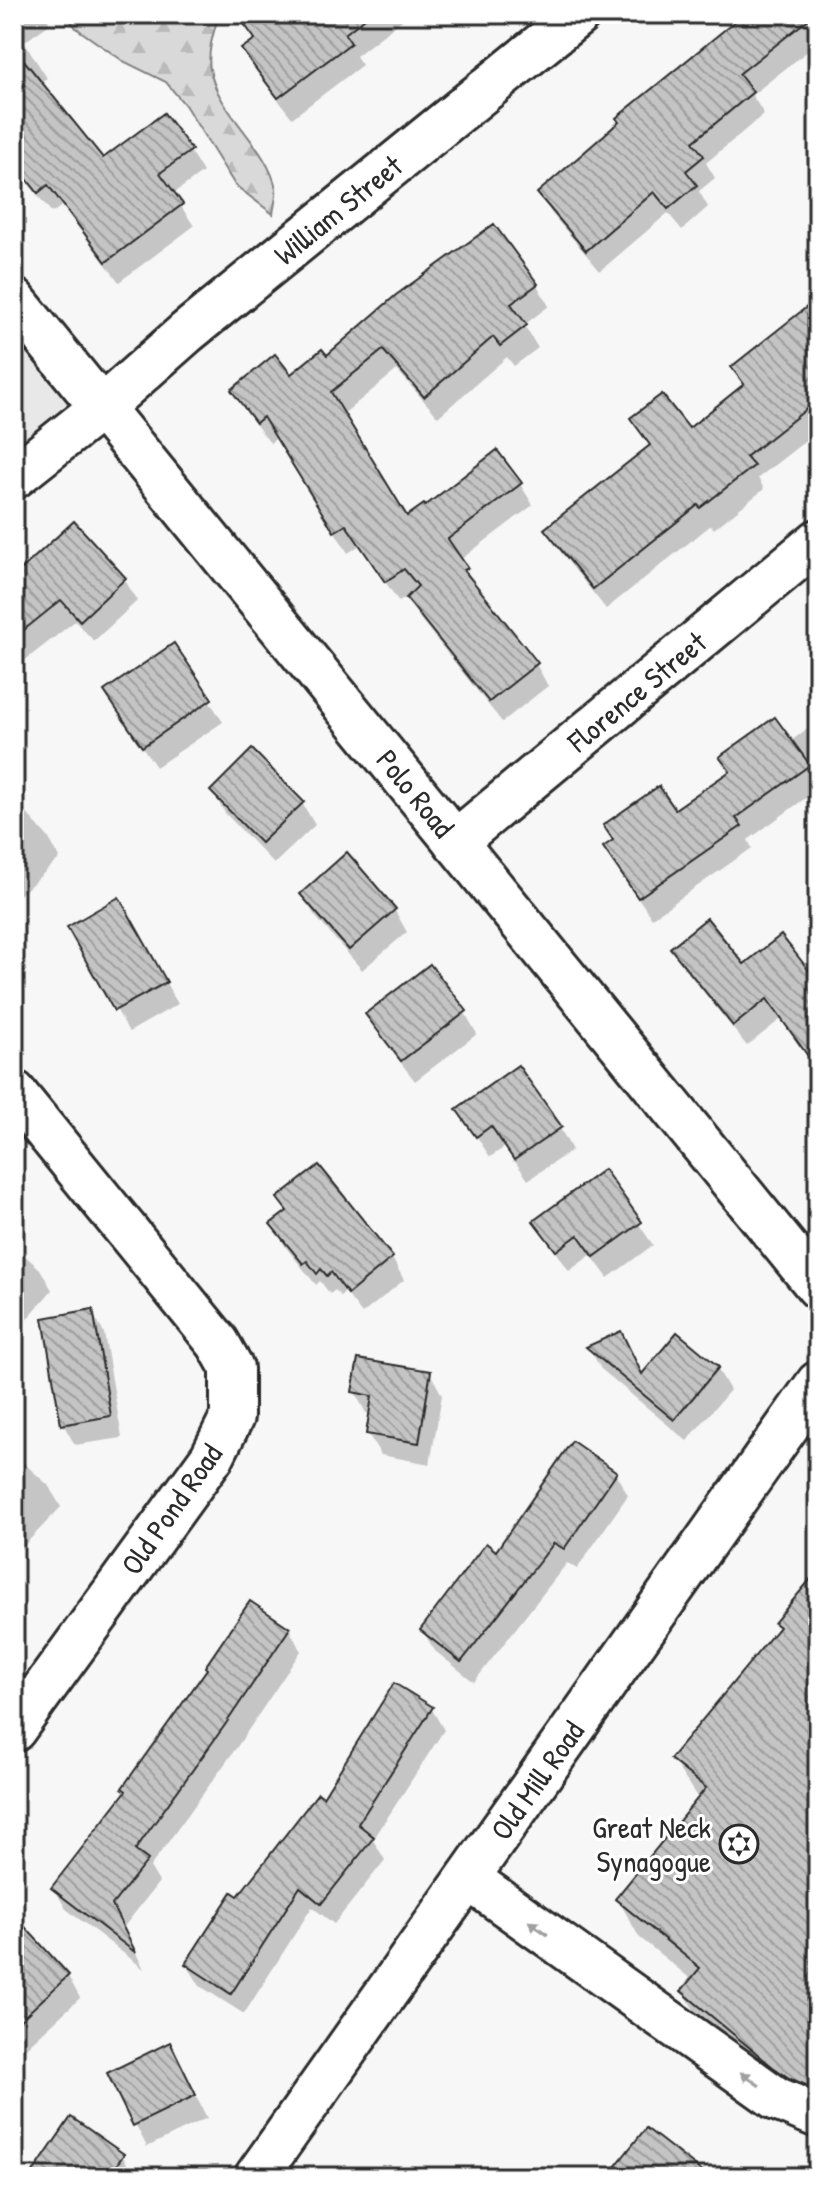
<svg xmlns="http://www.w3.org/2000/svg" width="832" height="2191" viewBox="0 0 832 2191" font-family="'Patrick Hand',sans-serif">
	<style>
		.built { fill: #e8e8e8 }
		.forest { fill: url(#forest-firs); stroke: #828282; stroke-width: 2 }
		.shadow { fill: #0003 }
		.building { fill: url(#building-back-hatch); stroke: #2b2b2b; stroke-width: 2 }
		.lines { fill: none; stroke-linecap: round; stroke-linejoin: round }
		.minor-casing { stroke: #2b2b2b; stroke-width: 48 }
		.minor { stroke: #fff; stroke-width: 42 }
		.oneway { fill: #a0a0a0 }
		.labels { text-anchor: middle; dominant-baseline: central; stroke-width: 6; stroke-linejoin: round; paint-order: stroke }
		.street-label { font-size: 30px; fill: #2b2b2b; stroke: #fff }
		.poi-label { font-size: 30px; fill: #2b2b2b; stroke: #fff; text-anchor: end }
	</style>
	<defs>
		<pattern id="forest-firs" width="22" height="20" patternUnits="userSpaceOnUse" patternTransform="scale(2)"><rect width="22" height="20" fill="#d9d9d9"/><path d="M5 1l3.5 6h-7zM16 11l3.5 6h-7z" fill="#bababa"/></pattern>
		<pattern id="building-back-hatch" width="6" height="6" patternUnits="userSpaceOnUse" patternTransform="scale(2)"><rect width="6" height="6" fill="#c4c4c4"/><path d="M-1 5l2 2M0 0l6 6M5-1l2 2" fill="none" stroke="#9f9f9f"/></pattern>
	</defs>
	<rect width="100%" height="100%" fill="#f7f7f7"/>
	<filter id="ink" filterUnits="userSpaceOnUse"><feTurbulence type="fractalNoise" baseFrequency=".0125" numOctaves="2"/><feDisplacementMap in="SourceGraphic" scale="16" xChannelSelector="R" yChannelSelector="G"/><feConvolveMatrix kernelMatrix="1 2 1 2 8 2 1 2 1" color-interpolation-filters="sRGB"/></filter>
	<g filter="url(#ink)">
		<!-- built -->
		<polygon class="built" points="14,300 101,408 14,486"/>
		<!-- forest -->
		<path class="forest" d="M66,14H219C214,31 207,51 210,69C217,113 268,146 276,189C277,196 274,206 273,214L235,185L185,105L166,82L123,61L76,28Z"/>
		<!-- shadow -->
		<g class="shadow">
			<polygon points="14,14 45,14 50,24 24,42 47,78 39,83 103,161 190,151 203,172 173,194 194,226 119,282 62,206 52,213 14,166"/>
			<polygon points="239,14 410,14 356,56 362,65 292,118 256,71 244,50 256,41"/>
			<polygon points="747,14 818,14 818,59 809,50 752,95 764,114 706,163 715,178 699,191 708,207 682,230 668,213 600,271 552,214 539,193"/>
			<polygon points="818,270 818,431 758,478 764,489 714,529 711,525 606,609 560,551 547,530 650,447 632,419 688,431 744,386 733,367 818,300 806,279"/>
			<polygon points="537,285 549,306 524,325 538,348 514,366 507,357 438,417 397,370 342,415 406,519 520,484 533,505 460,560 478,590 536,664 548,686 502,722 421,620 407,597 399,602 360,545 348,553 277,438 270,443 246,412 233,390 291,377 327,358"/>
			<polygon points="74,524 125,580 137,601 94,641 75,621 14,669 14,593"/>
			<polygon points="174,646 223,722 156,767 119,713"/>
			<polygon points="818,720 818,789 748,840 752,848 652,918 618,869 674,812 731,773 722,758 790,742"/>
			<polygon points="212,791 302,803 315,825 274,864 225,813"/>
			<polygon points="14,799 48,837 60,858 20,895 14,889"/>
			<polygon points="347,855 395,911 407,932 362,970 315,916 302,894"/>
			<polygon points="118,900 178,1004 129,1032 70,928"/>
			<polygon points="673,948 818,986 818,1071 781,1019 747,1046 685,969"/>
			<polygon points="430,967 465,1013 477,1034 415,1081 380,1036 368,1014"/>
			<polygon points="459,1109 560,1128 572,1150 528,1180 505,1147 490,1157"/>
			<polygon points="318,1168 392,1258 404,1280 362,1314 345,1292 340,1296 335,1290 330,1294 320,1281 316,1285 285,1246 273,1225 288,1213 279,1199"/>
			<polygon points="603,1172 653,1245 608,1278 591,1255 569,1271 536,1221"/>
			<polygon points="14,1246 40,1269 52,1290 16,1332"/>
			<polygon points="92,1312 104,1333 122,1438 75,1445 63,1424"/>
			<polygon points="589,1348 643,1377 717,1368 730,1390 687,1441 601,1369"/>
			<polygon points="430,1373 442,1395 430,1464 381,1455 368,1434 371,1414 366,1413 354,1391"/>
			<polygon points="14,1454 48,1485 61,1507 14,1556"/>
			<polygon points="615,1473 628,1495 577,1569 567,1563 474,1682 435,1651 422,1630 496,1554"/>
			<polygon points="818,1573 818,2118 705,2029 683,1991 692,1980 639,1937 618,1899 699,1800 672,1759 780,1629 777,1624"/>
			<polygon points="289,1629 301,1651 237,1747 150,1867 159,1882 123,1928 144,1969 66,1909 54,1888 127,1793 209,1670"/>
			<polygon points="431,1708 444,1730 373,1840 385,1860 334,1924 312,1907 244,2014 200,1986 187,1965 239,1898 323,1800"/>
			<polygon points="22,1926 68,1976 80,1998 14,2059 14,1933"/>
			<polygon points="170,2045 207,2118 147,2147 110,2074"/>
			<polygon points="122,2155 134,2177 32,2177"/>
		</g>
		<!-- building -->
		<g class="building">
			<polygon points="237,14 370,14 345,34 351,43 278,98 241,49 255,39"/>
			<polygon points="744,14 815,14 739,74 753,92 693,142 704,156 686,171 697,185 668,209 654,192 586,251 537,193 619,122 616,118"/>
			<polygon points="14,48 103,158 164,113 192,150 160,173 183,204 106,262 48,185 38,193 14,163"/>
			<polygon points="494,224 538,284 511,304 527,325 500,346 493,337 424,397 383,350 331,392 407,516 424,504 425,506 497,450 522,483 448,539 468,568 464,570 538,663 489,702 406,598 418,586 404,569 385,582 346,525 334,532 263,417 256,423 231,390 275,354 291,374 322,349 327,355 396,295"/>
			<polygon points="818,298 818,400 746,457 754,466 700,508 698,505 593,589 544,529 650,445 630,418 662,394 689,428 744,384 731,367"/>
			<polygon points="74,521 126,578 80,621 61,600 14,638 14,576"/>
			<polygon points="174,643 212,699 142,747 104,691"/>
			<polygon points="775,717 810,765 736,818 742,826 638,898 603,847 613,840 603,825 659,786 675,809 730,771 719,757"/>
			<polygon points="252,749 304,802 261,843 210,791"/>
			<polygon points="347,852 396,909 349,950 300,894"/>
			<polygon points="119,897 167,982 114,1011 67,927"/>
			<polygon points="707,918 744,964 781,935 818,982 818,1070 767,999 733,1026 670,948"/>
			<polygon points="430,964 467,1011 401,1061 365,1014"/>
			<polygon points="518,1065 562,1127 514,1160 491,1126 476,1137 456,1109"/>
			<polygon points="319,1165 393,1257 348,1294 331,1272 327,1276 321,1269 317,1274 307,1261 303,1264 270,1224 287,1211 277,1198"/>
			<polygon points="604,1169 642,1222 594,1257 578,1235 556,1251 533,1221"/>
			<polygon points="93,1309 111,1416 61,1425 43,1318"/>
			<polygon points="621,1331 642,1374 677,1332 719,1367 674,1420 586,1347"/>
			<polygon points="358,1359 431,1371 419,1443 366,1434 372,1396 352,1392"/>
			<polygon points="572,1441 617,1472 564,1549 554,1543 461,1662 420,1630 486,1543 496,1551"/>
			<polygon points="818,1570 818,2090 789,2078 773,2067 681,1991 700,1968 615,1899 706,1788 670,1759 779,1627 774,1623"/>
			<polygon points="250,1601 290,1628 225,1725 135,1850 148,1860 112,1905 136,1953 51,1888 126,1791 122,1788 207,1669 205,1667"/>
			<polygon points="394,1683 433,1707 358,1824 374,1837 321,1904 300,1887 231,1994 185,1964 232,1892 238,1896 318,1793 323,1797"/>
			<polygon points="14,1915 69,1975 14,2026"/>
			<polygon points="170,2042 196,2095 133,2126 107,2073"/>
			<polygon points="71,2117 124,2154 108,2177 30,2177"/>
			<polygon points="646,2128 709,2177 607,2177"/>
		</g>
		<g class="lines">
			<defs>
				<g id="minor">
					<path id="s1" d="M14,300L818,1287"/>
					<path id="s2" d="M14,477L101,408L187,332L579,14"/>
					<path id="s3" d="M455,842L818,541"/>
					<polyline points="14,1092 218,1343 232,1368 232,1417 212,1457 14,1730"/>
					<polyline points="468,1878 777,2099 818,2116"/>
					<path id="s4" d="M256,2177L818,1383"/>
				</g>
			</defs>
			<!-- minor casing -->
			<use href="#minor" class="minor-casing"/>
			<!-- minor -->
			<use href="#minor" class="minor"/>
		</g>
		<!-- one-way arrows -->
		<defs><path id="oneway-solid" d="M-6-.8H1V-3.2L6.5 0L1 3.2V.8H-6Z" transform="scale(2)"/></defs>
		<g class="oneway">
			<use href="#oneway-solid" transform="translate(538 1928) rotate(-145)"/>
			<use href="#oneway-solid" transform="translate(750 2079) rotate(-145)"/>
		</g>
	</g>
	<!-- icons -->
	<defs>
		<symbol id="synagogue-ring" viewBox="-11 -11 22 22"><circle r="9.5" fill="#fff" stroke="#2b2b2b" stroke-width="1.5"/><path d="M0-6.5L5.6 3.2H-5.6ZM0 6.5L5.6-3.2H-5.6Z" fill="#2b2b2b"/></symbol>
	</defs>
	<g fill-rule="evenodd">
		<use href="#synagogue-ring" x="717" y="1822" width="44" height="44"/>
	</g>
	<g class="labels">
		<!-- street labels -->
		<g class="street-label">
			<text stroke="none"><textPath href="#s2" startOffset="420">William Street</textPath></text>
			<text stroke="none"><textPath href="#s3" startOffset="236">Florence Street</textPath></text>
			<text stroke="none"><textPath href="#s1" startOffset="636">Polo Road</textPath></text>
			<text transform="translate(171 1509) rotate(-55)">Old Pond Road</text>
			<text stroke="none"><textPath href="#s4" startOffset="486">Old Mill Road</textPath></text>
		</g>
		<!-- poi labels -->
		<g class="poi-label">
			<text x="711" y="1827">Great Neck<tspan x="711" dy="34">Synagogue</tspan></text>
		</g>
	</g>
	<!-- margin -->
	<rect width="832" height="2191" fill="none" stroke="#fff" stroke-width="48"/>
	<rect x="24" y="24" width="784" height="2143" fill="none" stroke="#2b2b2b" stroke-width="3" filter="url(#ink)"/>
</svg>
